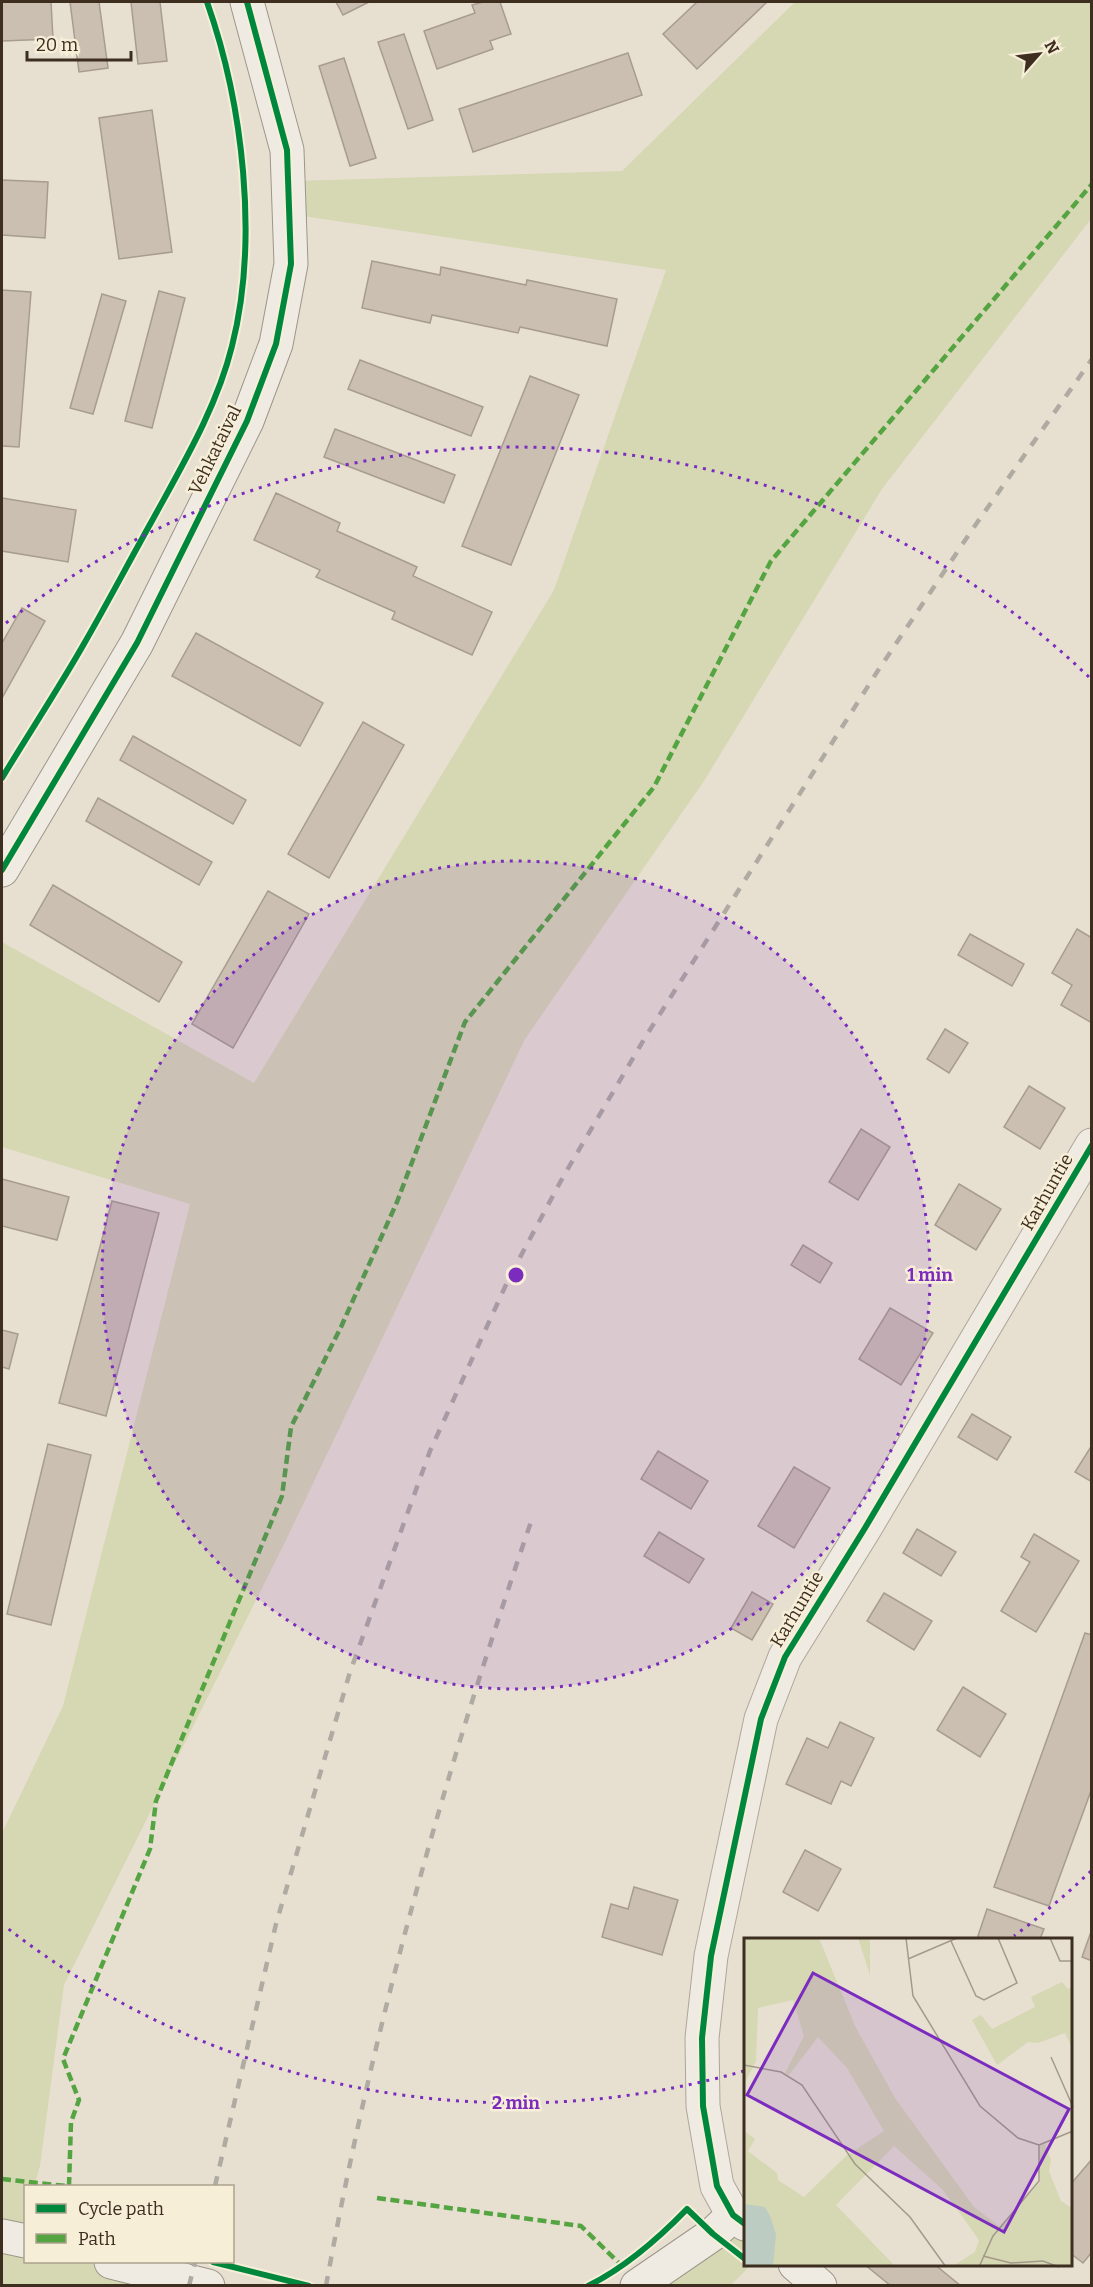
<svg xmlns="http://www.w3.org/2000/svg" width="1093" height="2287" viewBox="0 0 1093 2287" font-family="Bitter,serif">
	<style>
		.green { fill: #d6d7b3 }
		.building { fill: #cbbfb2; stroke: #a89c90; stroke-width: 1.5 }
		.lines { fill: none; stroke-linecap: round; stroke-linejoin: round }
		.street-casing { stroke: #ada599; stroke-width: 35 }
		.secondary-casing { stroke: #9c958a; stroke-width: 35 }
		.street { stroke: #efebe3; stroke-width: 33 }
		.secondary { stroke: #efebe3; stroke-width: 33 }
		.rail { stroke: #afaaa2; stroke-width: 4.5; stroke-dasharray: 10 10; stroke-linecap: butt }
		.quiet { stroke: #54a441; stroke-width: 4.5; stroke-dasharray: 9 4.5; stroke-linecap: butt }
		.cycleway-casing { stroke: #f7eed8; stroke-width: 10 }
		.cycleway { stroke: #00873e; stroke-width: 6 }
		.ring { fill: none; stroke: #7b2cbf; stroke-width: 3; stroke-dasharray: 3 6 }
		.labels { text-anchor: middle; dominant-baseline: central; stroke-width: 5; stroke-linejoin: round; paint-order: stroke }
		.street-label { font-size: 18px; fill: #3d2e20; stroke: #f7eed8 }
		.inset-road { fill: none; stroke: #a3998a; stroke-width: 1.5 }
		.view { fill: #7b2cbf; fill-opacity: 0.15; stroke: #7b2cbf; stroke-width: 3 }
		.inset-edge { fill: none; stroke: #3d2e20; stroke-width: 3 }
		.centre { fill: #7b2cbf; stroke: #f7eed8; stroke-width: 3 }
		.ring-label { font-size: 18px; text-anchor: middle; font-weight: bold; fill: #7b2cbf; stroke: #f7eed8; stroke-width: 5; stroke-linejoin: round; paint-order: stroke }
	</style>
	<rect width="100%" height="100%" fill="#e7e0d1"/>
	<!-- green -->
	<g class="green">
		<polygon points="795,2 1091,2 1091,219 882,489 704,781 525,1039 286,1540 64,1985 40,2166 34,2186 26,2186 25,2218 19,2239 2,2236 2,1833 63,1706 190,1204 2,1147 2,942 254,1083 554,590 666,270 296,215 296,181 622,171"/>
		<polygon points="745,2230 745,2264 751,2265 731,2285 646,2286"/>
		<polygon points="2,2243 25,2247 26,2262 84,2262 183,2285 2,2285"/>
	</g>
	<!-- building -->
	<g class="building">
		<polygon points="2,2 51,2 53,39 2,41"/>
		<polygon points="70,2 99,2 108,68 79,72"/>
		<polygon points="131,2 160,2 167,61 138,64"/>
		<polygon points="336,2 369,2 343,15"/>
		<polygon points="483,2 500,2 511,34 490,41 493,49 437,69 424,31 475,13 472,5"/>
		<polygon points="697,2 767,2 697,69 663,34"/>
		<polygon points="404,34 433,120 408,129 378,42"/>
		<polygon points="628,53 642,95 473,152 459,109"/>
		<polygon points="344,58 376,158 350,166 319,66"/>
		<polygon points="152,110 172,252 119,259 99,118"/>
		<polygon points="2,180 48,182 45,238 2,235"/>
		<polygon points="372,261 440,275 441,267 526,285 527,280 617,299 607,346 520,327 518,333 432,315 430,323 362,308"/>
		<polygon points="2,290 31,292 19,447 2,446"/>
		<polygon points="159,291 185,298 152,428 125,421"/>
		<polygon points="102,294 126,301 93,414 70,408"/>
		<polygon points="360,360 483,407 471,436 348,389"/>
		<polygon points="530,376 579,395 511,565 462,546"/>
		<polygon points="335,429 455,475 444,503 324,457"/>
		<polygon points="276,493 340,523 337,531 417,567 413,576 492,612 472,655 392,619 395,612 316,577 320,570 254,540"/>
		<polygon points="2,498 76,510 68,562 2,551"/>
		<polygon points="22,608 45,621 2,698 2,643"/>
		<polygon points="196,633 323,703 300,746 172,676"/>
		<polygon points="363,722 404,745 329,878 288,854"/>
		<polygon points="133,736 246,800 233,824 120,760"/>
		<polygon points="98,798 212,862 199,885 86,821"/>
		<polygon points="53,885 182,962 159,1002 30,925"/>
		<polygon points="268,891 309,914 233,1048 192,1024"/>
		<polygon points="1077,929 1092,938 1092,1023 1061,1005 1072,985 1052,973"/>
		<polygon points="970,934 1024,964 1012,986 958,955"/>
		<polygon points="945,1029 968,1043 949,1073 927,1059"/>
		<polygon points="1029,1086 1065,1108 1040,1149 1004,1127"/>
		<polygon points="861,1129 890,1147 858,1200 829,1182"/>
		<polygon points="2,1179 69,1197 57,1240 2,1226"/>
		<polygon points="959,1184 1001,1209 976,1250 935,1225"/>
		<polygon points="112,1201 159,1213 106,1416 59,1403"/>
		<polygon points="803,1245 832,1263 820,1283 791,1265"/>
		<polygon points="890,1308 933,1333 901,1385 859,1359"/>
		<polygon points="2,1330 18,1334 9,1369 2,1367"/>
		<polygon points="972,1414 1011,1437 997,1460 958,1437"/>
		<polygon points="48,1444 91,1455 51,1625 7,1614"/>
		<polygon points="1092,1445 1092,1482 1075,1472"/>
		<polygon points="658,1451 708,1481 691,1509 641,1479"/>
		<polygon points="794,1467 830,1488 794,1548 758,1526"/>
		<polygon points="917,1529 956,1552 941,1576 903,1553"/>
		<polygon points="659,1532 704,1559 689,1583 644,1556"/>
		<polygon points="1034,1534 1079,1561 1036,1632 1001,1611 1030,1562 1021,1557"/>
		<polygon points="752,1592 773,1604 752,1640 731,1628"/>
		<polygon points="884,1593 932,1621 914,1650 867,1621"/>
		<polygon points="1085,1633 1092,1635 1092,1788 1049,1906 994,1887"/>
		<polygon points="963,1687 1006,1714 980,1757 937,1730"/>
		<polygon points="840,1722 874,1738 851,1786 841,1781 831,1804 786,1784 807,1738 828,1748"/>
		<polygon points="805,1850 841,1869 818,1911 783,1892"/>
		<polygon points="634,1887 678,1900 662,1955 602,1937 611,1904 628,1909"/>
		<polygon points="987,1909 1044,1929 1040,1939 977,1939"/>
		<polygon points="1092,1929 1092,1961 1082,1957"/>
		<polygon points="1092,2159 1092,2252 1083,2263 1070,2253 1070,2185"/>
		<polygon points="864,2264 934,2264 961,2286 891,2286"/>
	</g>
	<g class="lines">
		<defs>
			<polyline id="street" points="733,2215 717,2186 709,2141 703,2106 702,2038 711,1956 761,1719 785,1657 865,1528 1092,1145"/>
			<g id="secondary">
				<polyline points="2,870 137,643 247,421 276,344 291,264 287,150 247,2"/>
				<polyline points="2,2236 26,2241"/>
				<polyline points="111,2262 208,2286"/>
				<polyline points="795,2264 820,2286"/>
				<polyline points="637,2286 713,2234 733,2215 745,2224"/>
			</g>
		</defs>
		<!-- street casing -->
		<use href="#street" class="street-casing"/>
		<!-- secondary casing -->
		<use href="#secondary" class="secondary-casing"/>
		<!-- street -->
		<use href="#street" class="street"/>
		<!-- secondary -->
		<use href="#secondary" class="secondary"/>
		<!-- rail -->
		<g class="rail">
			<polyline points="215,2186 276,1924 350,1672 430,1451 510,1276 563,1177 646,1036 877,672 974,527 1092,359"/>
			<polyline points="189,2286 195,2262"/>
			<path d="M326,2286C373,2025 446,1769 532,1519"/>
		</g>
		<!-- quiet -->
		<g class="quiet">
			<polyline points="2,2179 66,2186"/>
			<polyline points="69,2186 71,2122 79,2100 63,2059 150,1849 156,1801 282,1496 291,1427 341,1327 397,1202 465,1022 654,787 771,561 1092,184"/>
			<polyline points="377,2198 581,2226 622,2266"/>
		</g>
		<defs>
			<g id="cycleway">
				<path d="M2,778C29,733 59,688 85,642C108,602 130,560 153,519C183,464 217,407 232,346C259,240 243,104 207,2"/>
				<polyline points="2,870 137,643 247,421 276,344 291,264 287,150 247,2"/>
				<polyline points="745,2224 733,2215 717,2186 703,2106 702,2038 711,1956 761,1719 785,1657 865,1528 1092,1145"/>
				<polyline points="213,2262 309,2286"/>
				<path d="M588,2286C626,2267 658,2239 687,2209L713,2234L745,2259"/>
			</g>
		</defs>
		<!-- cycleway casing -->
		<use href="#cycleway" class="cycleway-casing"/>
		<!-- cycleway -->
		<use href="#cycleway" class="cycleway"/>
	</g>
	<!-- distance rings -->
	<circle cx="516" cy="1275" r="414" fill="#7b2cbf" fill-opacity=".12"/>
	<g class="ring">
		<circle cx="516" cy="1275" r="414"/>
		<path d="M1091 1871A828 828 0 0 1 1014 1936M744 2071A828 828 0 0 1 6 1927M6 623A828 828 0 0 1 1091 679"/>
	</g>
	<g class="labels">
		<!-- street labels -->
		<g class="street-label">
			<text transform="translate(215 450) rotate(-64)">Vehkataival</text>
			<text transform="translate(1047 1192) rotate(-60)">Karhuntie</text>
			<text transform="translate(797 1609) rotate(-59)">Karhuntie</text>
		</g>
	</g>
	<!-- overview -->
	<g transform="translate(744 1938)">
		<rect width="328" height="328" fill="#e7e0d1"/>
		<path d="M0,0H75L111,88L151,160L230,269L256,289L296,244V207L301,205L307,222L305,233L317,263L328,270V328H209L231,314L235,302L199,252L150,208L92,267L151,328H0V193L11,201L4,213L33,235L34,242L60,259L102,218L140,193L103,130L74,99L45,137L41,135L60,98L49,62L14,70L12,123L0,147ZM114,0H126V37ZM318,44L324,51L328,49V110L321,95L294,105L284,104L253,127L228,82L237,77L248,91L291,69L287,59Z" fill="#d6d7b3"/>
		<path d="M0,266L21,269L26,278L32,296L29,328H0Z" fill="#bcccc2"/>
		<path class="inset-road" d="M162,0L169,58L236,168L274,200L295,207M306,0L316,23H329M207,3L232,58L240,62L273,45L254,0M164,21L213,0M307,119L329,169M0,127L37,134L58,147L111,226L166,279L202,329M295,207L329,193M239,318L267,325L299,323L315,329M235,329L249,298L295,243V207"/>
		<path class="view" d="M69,35L325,171L260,294L3,157Z"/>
		<rect width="328" height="328" class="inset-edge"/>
	</g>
	<circle cx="516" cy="1275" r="9" class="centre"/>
	<g class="ring-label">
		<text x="930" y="1281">1 min</text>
		<text x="516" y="2109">2 min</text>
	</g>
	<!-- border -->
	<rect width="1093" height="2287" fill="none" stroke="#3d2e20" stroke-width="6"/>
	<!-- legend -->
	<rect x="24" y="2185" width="210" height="78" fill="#f7eed8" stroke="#ada18e" stroke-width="1.5"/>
	<rect x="36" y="2204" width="30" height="9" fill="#00873e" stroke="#ada18e" stroke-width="1.5"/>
	<text x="78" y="2215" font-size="18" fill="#3d2e20">Cycle path</text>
	<rect x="36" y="2234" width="30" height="9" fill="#54a441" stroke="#ada18e" stroke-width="1.5"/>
	<text x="78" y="2245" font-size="18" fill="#3d2e20">Path</text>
	<!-- north arrow -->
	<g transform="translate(1039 54) rotate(62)" stroke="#f7eed8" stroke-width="4.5" paint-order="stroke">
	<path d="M0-4.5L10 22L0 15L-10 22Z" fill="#3d2e20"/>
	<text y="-9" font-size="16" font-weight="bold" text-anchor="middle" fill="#3d2e20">N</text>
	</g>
	<!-- scale -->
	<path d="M27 51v9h104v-9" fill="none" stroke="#3d2e20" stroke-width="3"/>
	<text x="36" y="51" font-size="18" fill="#3d2e20" stroke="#f7eed8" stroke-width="4.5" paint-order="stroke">20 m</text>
</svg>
